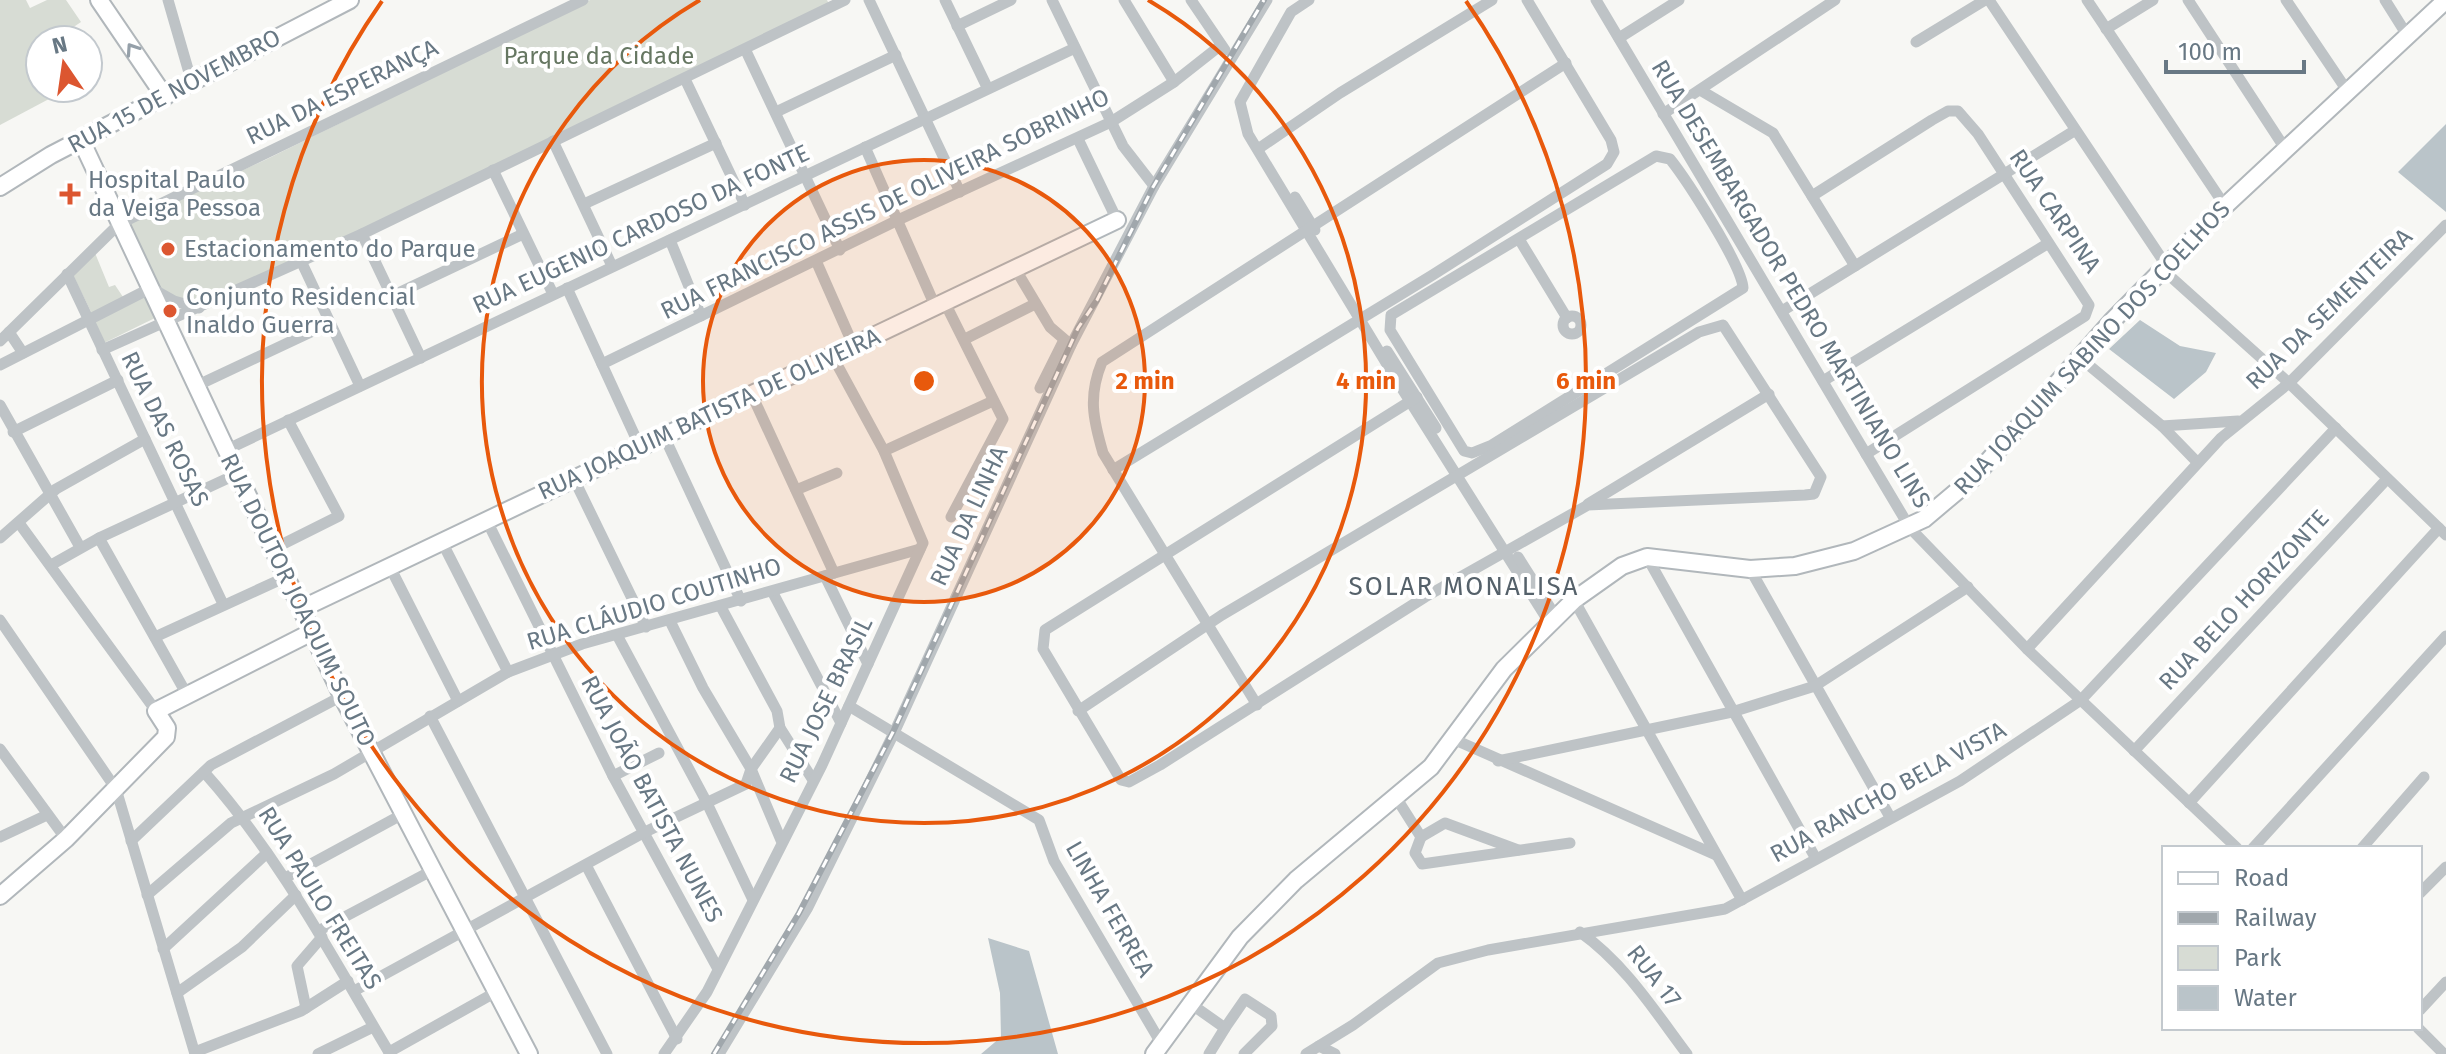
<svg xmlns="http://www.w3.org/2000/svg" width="2446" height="1054" viewBox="0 0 2446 1054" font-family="'Fira Sans',sans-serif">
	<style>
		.green { fill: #d7dcd4 }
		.water { fill: #bac4c9 }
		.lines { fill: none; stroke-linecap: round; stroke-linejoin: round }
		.secondary-casing { stroke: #b1b7bb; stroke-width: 20 }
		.street { stroke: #bec3c6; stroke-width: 11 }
		.secondary { stroke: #fff; stroke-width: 16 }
		.rail-casing { stroke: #a0a7ac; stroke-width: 6 }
		.rail { stroke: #fff; stroke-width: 3; stroke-dasharray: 9; stroke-linecap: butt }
		.oneway { stroke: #95a0a9 }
		.ring { fill: none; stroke: #e8590c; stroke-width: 4 }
		.poi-dot { fill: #dc5630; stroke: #fff; stroke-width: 3 }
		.labels { text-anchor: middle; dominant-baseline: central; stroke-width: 8; stroke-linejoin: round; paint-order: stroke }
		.park-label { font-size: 24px; fill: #667762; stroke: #fff }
		.street-label { font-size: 24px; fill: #687884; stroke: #fff }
		.poi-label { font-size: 24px; fill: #687884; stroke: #fff; text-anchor: start }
		.neighbourhood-label { font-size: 26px; letter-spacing: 2px; fill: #55616a; stroke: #fff }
		.centre { fill: #e8590c; stroke: #fff; stroke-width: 4 }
		.ring-label { font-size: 24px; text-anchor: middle; font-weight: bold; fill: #e8590c; stroke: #fff; stroke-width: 8; stroke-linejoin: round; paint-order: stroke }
	</style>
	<rect width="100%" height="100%" fill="#f7f7f4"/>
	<!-- green -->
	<g class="green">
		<polygon points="0,0 26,0 30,8 47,0 66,0 81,22 54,40 40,40 40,88 62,88 64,91 0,125"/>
		<polygon points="590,0 827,0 829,4 369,227 203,300 194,301 162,294 125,224 265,160"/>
		<polygon points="95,253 109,287 115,285 123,297 92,314 73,275"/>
		<polygon points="146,295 157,317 104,343 93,321"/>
	</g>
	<!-- water -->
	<g class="water">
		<polygon points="2446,124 2446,212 2398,172"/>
		<polygon points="2140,320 2180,346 2216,353 2206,372 2174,399 2109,349"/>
		<polygon points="988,938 1029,951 1058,1054 981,1054 1001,1037 1000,993"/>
	</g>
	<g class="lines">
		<defs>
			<g id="secondary">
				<polyline points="99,0 165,97"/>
				<polyline points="81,140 342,696 529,1054"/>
				<polyline points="0,187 51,155 350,0"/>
				<polyline points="301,609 1117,220"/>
				<polyline points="0,896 66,839 166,737 167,728 156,711 312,632"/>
				<polyline points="1154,1054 1240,937 1296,880 1431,767 1504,669 1574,600 1622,566 1647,557 1750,569 1795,566 1854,551 1924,519 1974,477 2113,320 2225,206 2446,0"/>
			</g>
		</defs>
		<!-- secondary casing -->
		<use href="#secondary" class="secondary-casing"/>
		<!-- street -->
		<g class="street">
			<polyline points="168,0 192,83"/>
			<polyline points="869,0 960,192"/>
			<polyline points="945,0 987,87"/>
			<polyline points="1052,0 1123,146 1154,186"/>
			<polyline points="1124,0 1174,82"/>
			<polyline points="1191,0 1225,50"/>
			<polyline points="1309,0 1291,12 1240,102 1248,134 1394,376 1549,622"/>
			<polyline points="1596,0 1910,528 2027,649 2237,848"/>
			<polyline points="1989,0 2166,265"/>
			<polyline points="2087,0 2225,206"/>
			<polyline points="2188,0 2286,150"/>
			<polyline points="2286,0 2348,92"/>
			<polyline points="2385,0 2407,35"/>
			<polyline points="957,26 1011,0"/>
			<polyline points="2106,29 2153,0"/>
			<polyline points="1619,38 1679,0"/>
			<polyline points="1916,42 1985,0"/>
			<polyline points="746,51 840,250"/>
			<polyline points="685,79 745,205"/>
			<polyline points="1700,90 1773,133 1855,266"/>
			<polyline points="776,112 896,55"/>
			<polyline points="1663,114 1835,0"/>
			<polyline points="1078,139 1117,220"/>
			<polyline points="553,141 612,266"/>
			<polyline points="865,147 936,308"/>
			<polyline points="1258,149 1340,93 1492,0"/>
			<path d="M1656,156L1670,159C1686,179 1742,265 1743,288L1492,445L1472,453L1464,451L1390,330L1391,315Z"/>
			<polyline points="493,170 553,294"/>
			<polyline points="1812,196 1932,120 1948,111 1958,111 1978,134 2089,305 2085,316 1866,454"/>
			<polyline points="1295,197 1315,230"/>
			<polyline points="584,204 716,143"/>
			<polyline points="362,234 421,358"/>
			<polyline points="1519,239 1567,318"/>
			<polyline points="670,240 701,316"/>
			<polyline points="301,261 360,386"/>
			<polyline points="817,263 854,347"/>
			<polyline points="2162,269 2289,383 2446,535"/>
			<polyline points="1016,270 1050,327 1071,345"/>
			<polyline points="67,274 223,604"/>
			<polyline points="567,288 640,447"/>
			<polyline points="392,296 523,234"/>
			<polyline points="945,303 1003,419 951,517"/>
			<polyline points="1782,311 2074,131"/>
			<circle cx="1572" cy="325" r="9"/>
			<polyline points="9,332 23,353"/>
			<polyline points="965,339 1035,304"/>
			<polyline points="0,341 119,224 583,0"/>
			<polyline points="102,350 362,234 845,0"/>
			<polyline points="1387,351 1436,428"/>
			<polyline points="2079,357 2162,426 2197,462"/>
			<polyline points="602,364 898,220 1111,122 1174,82 1221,45"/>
			<polyline points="0,365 151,288 174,301 199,308"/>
			<polyline points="1823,381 2047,244"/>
			<polyline points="196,386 330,323"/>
			<polyline points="1040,388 1063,342"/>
			<polyline points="752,395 834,573"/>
			<polyline points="0,405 80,547"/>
			<polyline points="2162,426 2238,421"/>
			<polyline points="13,432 118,380"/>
			<polyline points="664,436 741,601"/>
			<polyline points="226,450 1075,48"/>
			<polyline points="884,451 993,401"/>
			<polyline points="1113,470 1431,276 1607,164 1614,152 1611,140 1527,0"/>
			<polyline points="573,477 646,627"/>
			<polyline points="796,490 837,473"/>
			<polyline points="1588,504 1769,394"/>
			<polyline points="486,519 613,776 718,969"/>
			<polyline points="19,523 156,711"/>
			<polyline points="0,538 56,489 145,439"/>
			<polyline points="99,538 186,693"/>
			<polyline points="441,540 508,672"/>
			<polyline points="273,549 339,516 288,420"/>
			<polyline points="1518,557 1556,617"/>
			<polyline points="1647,557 1815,857"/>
			<polyline points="51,565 99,538 237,474"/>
			<polyline points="390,567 458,701"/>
			<polyline points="1750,569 1890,817"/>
			<polyline points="825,576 868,664"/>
			<polyline points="773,593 841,723"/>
			<polyline points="1574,600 1742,900"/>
			<polyline points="721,607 777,711 780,728 813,780"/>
			<polyline points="0,620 116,789 195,1054"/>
			<polyline points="670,621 703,688 751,769 781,840"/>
			<polyline points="617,635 706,801 753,900"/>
			<polyline points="155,637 286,577"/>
			<polyline points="2027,649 2221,438 2289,383 2446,225"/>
			<path d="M1257,705L1103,453C1093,419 1088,396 1102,362L1566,63"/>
			<polyline points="849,706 1039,820 1054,861 1161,1043"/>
			<polyline points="1078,711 1222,615 1699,332 1723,325 1821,477 1814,494 1805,495 1588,505 1425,597 1160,765 1129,782 1121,780 1043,649 1045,630 1417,397"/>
			<polyline points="430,716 607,1054"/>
			<polyline points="1453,739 1716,855"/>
			<polyline points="0,749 66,839"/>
			<polyline points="2134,751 2386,480"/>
			<polyline points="1498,761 1732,712 1815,686 1968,587"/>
			<path d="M204,772C280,857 332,957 390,1054"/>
			<polyline points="613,776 659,753"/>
			<polyline points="1397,799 1421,837 1415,853 1422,864 1570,843"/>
			<polyline points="2189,803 2439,528"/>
			<polyline points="0,837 47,815"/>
			<polyline points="1421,837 1445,823 1518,850"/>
			<polyline points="131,841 211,765 342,696"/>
			<polyline points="2253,848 2446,636"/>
			<polyline points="2362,848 2424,777"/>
			<polyline points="586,865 677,1039"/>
			<polyline points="285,878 403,814"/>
			<polyline points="2420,893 2446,867"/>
			<polyline points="147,895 231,823 334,774 508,672 582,644 920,549"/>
			<polyline points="318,931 433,870"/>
			<path d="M1580,932C1625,964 1654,1010 1687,1054"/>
			<polyline points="163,949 267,853"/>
			<polyline points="354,991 645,832 746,784 751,769 780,728"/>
			<polyline points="177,993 242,947 296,895"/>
			<polyline points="1191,1004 1225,1028 1209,1054"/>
			<polyline points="306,1008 297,966 322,937"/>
			<polyline points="2420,1010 2446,982"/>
			<polyline points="1225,1028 1245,999 1271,1016 1272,1026 1244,1054"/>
			<polyline points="2418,1028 2444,1054"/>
			<polyline points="1319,1046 1335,1054"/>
			<polyline points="195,1052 301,1011 348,981"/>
			<polyline points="389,1052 496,992"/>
			<polyline points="318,1054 373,1027"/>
			<polyline points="664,1054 707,992 740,927 822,765 923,543 884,451 833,357"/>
			<polyline points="719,1054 807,909 894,733 1071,345 1154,186 1267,0"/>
			<polyline points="1306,1054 1353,1025 1438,963 1488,950 1725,909 1960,781 2081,700 2336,428"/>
		</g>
		<!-- secondary -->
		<use href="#secondary" class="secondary"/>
		<defs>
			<polyline id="rail" points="714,1054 799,913 893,732 1078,328 1097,300 1153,187 1264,0"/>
		</defs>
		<!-- rail casing -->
		<use href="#rail" class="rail-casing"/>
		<!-- rail -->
		<use href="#rail" class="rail"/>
	</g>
	<!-- one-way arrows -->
	<defs><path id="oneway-chevron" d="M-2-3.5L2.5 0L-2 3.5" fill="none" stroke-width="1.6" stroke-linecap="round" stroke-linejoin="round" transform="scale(2)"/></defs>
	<use class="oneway" href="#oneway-chevron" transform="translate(132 49) rotate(-124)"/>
	<!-- distance rings -->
	<circle cx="924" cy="381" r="221" fill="#e8590c" fill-opacity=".12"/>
	<g class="ring">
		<circle cx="924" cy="381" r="221"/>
		<path d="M1148 0A442 442 0 1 1 700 0"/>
		<path d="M1466 1A662 662 0 1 1 382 1"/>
	</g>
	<!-- markers -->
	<g class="poi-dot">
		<path d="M66 182h8v8h8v8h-8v8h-8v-8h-8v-8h8z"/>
		<circle cx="168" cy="249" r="8"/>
		<circle cx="170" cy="311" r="8"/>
	</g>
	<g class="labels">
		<!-- park labels -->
		<g class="park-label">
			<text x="599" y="56">Parque da Cidade</text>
		</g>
		<!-- street labels -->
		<g class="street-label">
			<text transform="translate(174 91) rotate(-28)">RUA 15 DE NOVEMBRO</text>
			<text transform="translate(342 92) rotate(-26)">RUA DA ESPERANÇA</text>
			<text transform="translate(885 204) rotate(-26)">RUA FRANCISCO ASSIS DE OLIVEIRA SOBRINHO</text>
			<text transform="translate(2055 211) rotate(56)">RUA CARPINA</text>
			<text transform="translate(641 229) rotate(-25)">RUA EUGENIO CARDOSO DA FONTE</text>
			<text transform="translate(1791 284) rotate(59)">RUA DESEMBARGADOR PEDRO MARTINIANO LINS</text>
			<text transform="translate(2329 309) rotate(-44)">RUA DA SEMENTEIRA</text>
			<text transform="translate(2092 348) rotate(-47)">RUA JOAQUIM SABINO DOS COELHOS</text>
			<text transform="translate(709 414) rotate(-25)">RUA JOAQUIM BATISTA DE OLIVEIRA</text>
			<text transform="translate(165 429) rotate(64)">RUA DAS ROSAS</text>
			<text transform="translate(969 516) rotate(-65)">RUA DA LINHA</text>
			<text transform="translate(298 600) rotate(64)">RUA DOUTOR JOAQUIM SOUTO</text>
			<text transform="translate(2244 600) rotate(-47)">RUA BELO HORIZONTE</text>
			<text transform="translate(654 604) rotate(-17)">RUA CLÁUDIO COUTINHO</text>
			<text transform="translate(826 700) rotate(-64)">RUA JOSE BRASIL</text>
			<text transform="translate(1888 792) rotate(-29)">RUA RANCHO BELA VISTA</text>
			<text transform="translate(652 799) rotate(62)">RUA JOÃO BATISTA NUNES</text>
			<text transform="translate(320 898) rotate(58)">RUA PAULO FREITAS</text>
			<text transform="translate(1110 909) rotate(60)">LINHA FERREA</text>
			<text transform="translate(1654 976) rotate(52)">RUA 17</text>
		</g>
		<!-- poi labels -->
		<g class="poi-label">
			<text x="88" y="180">Hospital Paulo<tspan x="88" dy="28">da Veiga Pessoa</tspan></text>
			<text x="184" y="249">Estacionamento do Parque</text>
			<text x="186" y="297">Conjunto Residencial<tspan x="186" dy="28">Inaldo Guerra</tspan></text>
		</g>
		<!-- neighbourhood labels -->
		<g class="neighbourhood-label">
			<text x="1464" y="586">SOLAR MONALISA</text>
		</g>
	</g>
	<circle cx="924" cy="381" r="12" class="centre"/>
	<g class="ring-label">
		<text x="1145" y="389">2 min</text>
		<text x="1366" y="389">4 min</text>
		<text x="1586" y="389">6 min</text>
	</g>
	<!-- legend -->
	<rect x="2162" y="846" width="260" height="184" fill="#ffffff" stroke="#c3c9ce" stroke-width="2"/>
	<rect x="2178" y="872" width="40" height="12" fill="#ffffff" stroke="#c3c9ce" stroke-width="2"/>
	<text x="2234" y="886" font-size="24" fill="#687884">Road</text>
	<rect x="2178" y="912" width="40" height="12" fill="#a0a7ac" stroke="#c3c9ce" stroke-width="2"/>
	<text x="2234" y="926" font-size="24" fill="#687884">Railway</text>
	<rect x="2178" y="946" width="40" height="24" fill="#d7dcd4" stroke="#c3c9ce" stroke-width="2"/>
	<text x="2234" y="966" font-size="24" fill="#687884">Park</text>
	<rect x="2178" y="986" width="40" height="24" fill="#bac4c9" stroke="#c3c9ce" stroke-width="2"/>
	<text x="2234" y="1006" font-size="24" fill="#687884">Water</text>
	<!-- north arrow -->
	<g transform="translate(64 64) rotate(347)"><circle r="38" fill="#ffffff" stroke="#c3c9ce" stroke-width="2"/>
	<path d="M0-6L14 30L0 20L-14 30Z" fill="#dc5630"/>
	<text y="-12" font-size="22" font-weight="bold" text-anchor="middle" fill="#687884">N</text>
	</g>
	<!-- scale -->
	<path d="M2166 60v12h138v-12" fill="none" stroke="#687884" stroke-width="4"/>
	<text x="2178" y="60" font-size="24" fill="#687884" stroke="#ffffff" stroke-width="6" paint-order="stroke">100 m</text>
</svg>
